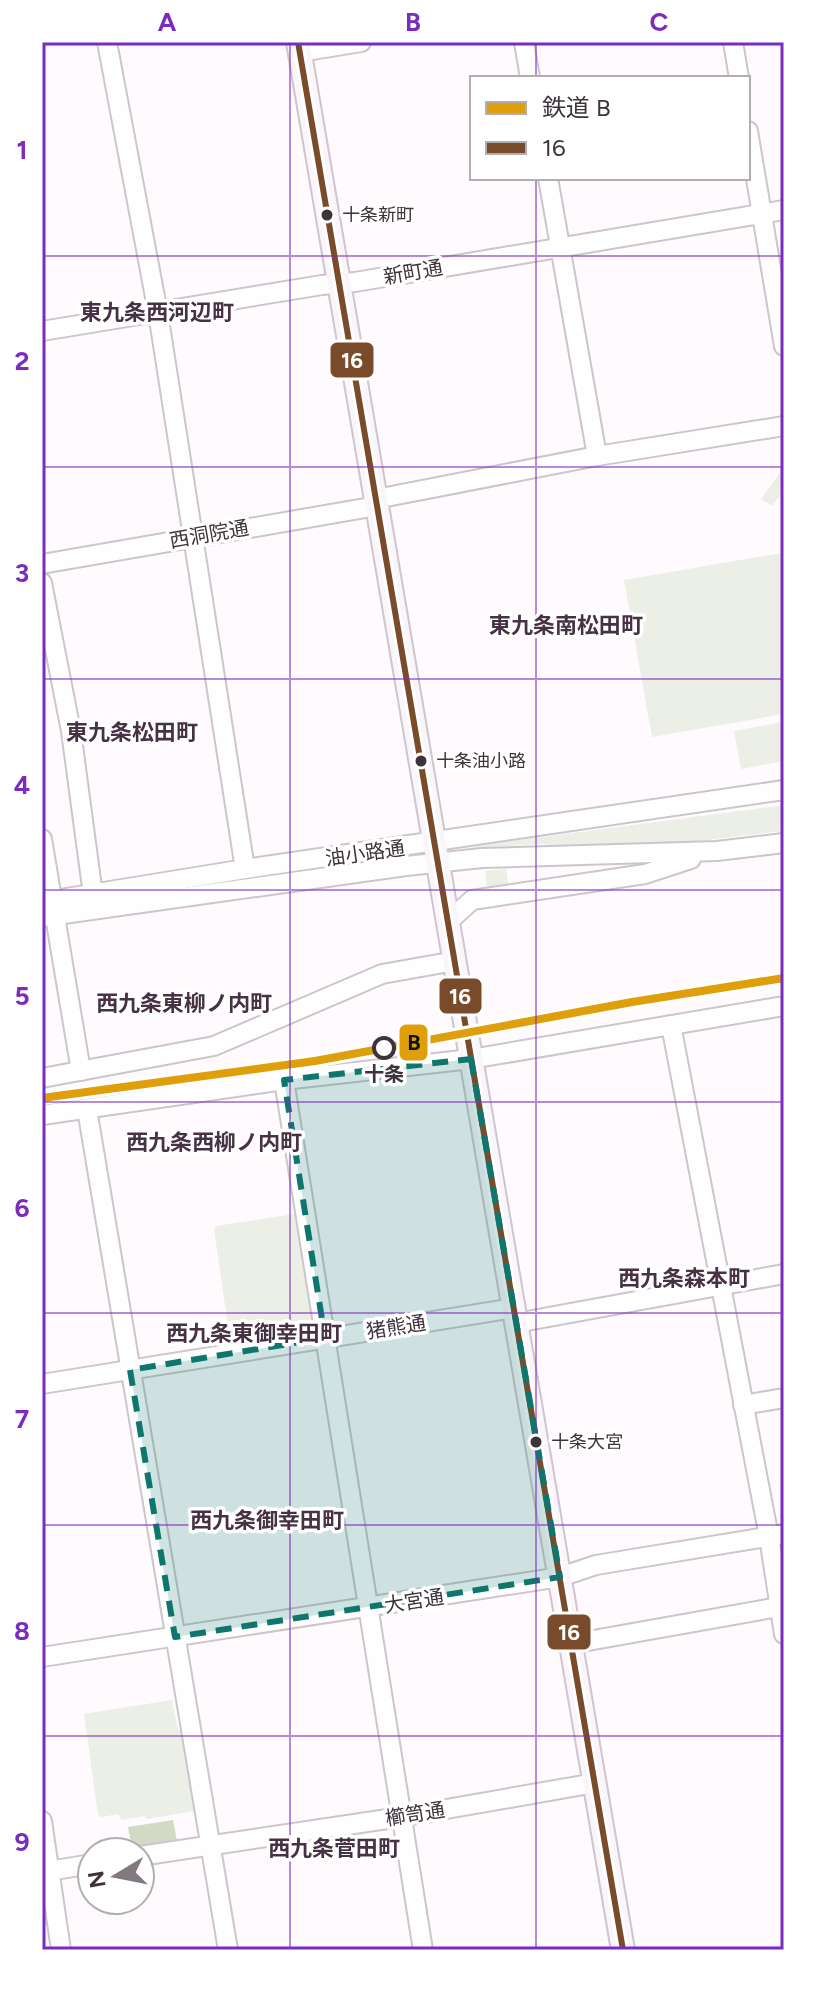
<svg xmlns="http://www.w3.org/2000/svg" width="826" height="1992" viewBox="0 0 826 1992" font-family="Figtree,'Noto Sans JP',sans-serif">
	<style>
		.green { fill: #ecefe6 }
		.water { fill: #d2dac6 }
		.lines { fill: none; stroke-linecap: round; stroke-linejoin: round }
		.minor-casing { stroke: #ccc6ca; stroke-width: 22 }
		.major-casing { stroke: #d0c5ce; stroke-width: 26 }
		.minor { stroke: #fffeff; stroke-width: 18 }
		.major { stroke: #faf5f9; stroke-width: 22 }
		.bus-1-casing { stroke: #fff; stroke-width: 12 }
		.bus-1 { stroke: #7a4b2a; stroke-width: 6 }
		.rail-1-casing { stroke: #fff; stroke-width: 14 }
		.rail-1 { stroke: #de9f0b; stroke-width: 8 }
		.marked { fill: #0f766e; fill-opacity: 0.2; stroke: #0f766e; stroke-width: 6; stroke-dasharray: 16 10; stroke-linejoin: round }
		.grid { fill: none; stroke: #7b2cbf; stroke-width: 2; stroke-opacity: 0.55 }
		.bus-dot { fill: #3d333b; stroke: #fff; stroke-width: 3 }
		.stop-dot { fill: #fff; stroke: #3d333b; stroke-width: 4 }
		.labels { text-anchor: middle; dominant-baseline: central; stroke-width: 7; stroke-linejoin: round; paint-order: stroke }
		.bus-label { font-size: 18px; fill: #3d333b; stroke: #fff; text-anchor: start }
		.street-label { font-size: 20px; fill: #3d333b; stroke: #fff }
		.stop-label { font-size: 20px; font-weight: bold; fill: #3d333b; stroke: #fff }
		.neighbourhood-label { font-size: 22px; font-weight: bold; fill: #473243; stroke: #fff }
		.line-badge { stroke: #fff; stroke-width: 3 }
		.badge-label { font-size: 22px; text-anchor: middle; font-weight: bold; fill: #fff }
		.pale-badge-label { font-size: 22px; text-anchor: middle; font-weight: bold; fill: #111 }
		.neatline { fill: none; stroke: #7b2cbf; stroke-width: 3 }
		.grid-label { font-size: 26px; text-anchor: middle; font-weight: bold; fill: #7b2cbf }
	</style>
	<rect width="100%" height="100%" fill="#fefafd"/>
	<!-- green -->
	<g class="green">
		<polygon points="784,467 784,490 772,506 761,499"/>
		<polygon points="782,553 784,566 784,714 652,737 624,580"/>
		<polygon points="784,722 784,761 741,769 734,731"/>
		<polygon points="784,805 784,831 656,846 593,848 542,844 475,848 475,846"/>
		<polygon points="506,869 509,889 488,892 485,871"/>
		<polygon points="301,1213 317,1335 231,1347 214,1229 216,1226"/>
		<polygon points="172,1700 178,1729 181,1731 195,1811 146,1819 145,1816 122,1820 118,1814 102,1817 98,1815 84,1714"/>
	</g>
	<!-- water -->
	<polygon class="water" points="173,1820 177,1841 132,1848 128,1827"/>
	<g class="lines">
		<defs>
			<g id="minor">
				<polyline points="107,42 158,313 245,869"/>
				<polyline points="524,42 530,78"/>
				<polyline points="733,42 739,78"/>
				<polyline points="300,52 361,42"/>
				<polyline points="748,131 784,346"/>
				<polyline points="548,178 597,456"/>
				<polyline points="42,331 322,285 355,282 784,210"/>
				<polyline points="376,499 597,456 784,426"/>
				<polyline points="42,564 377,506"/>
				<polyline points="42,583 71,731 93,895"/>
				<polyline points="42,839 81,1071"/>
				<polyline points="42,902 245,869 784,790"/>
				<polyline points="42,917 406,866 482,858 717,851 784,843"/>
				<polyline points="448,922 472,900 645,874 691,859"/>
				<polyline points="671,1025 769,1537 784,1634"/>
				<polyline points="42,1078 214,1046 382,974 455,961"/>
				<polyline points="284,1080 423,1950"/>
				<polyline points="87,1109 228,1950"/>
				<polyline points="42,1115 284,1080 471,1059 784,1006"/>
				<polyline points="516,1323 784,1274"/>
				<polyline points="42,1384 514,1308"/>
				<polyline points="743,1405 784,1398"/>
				<polyline points="571,1644 784,1606"/>
				<polyline points="42,1657 560,1577 596,1565 784,1534"/>
				<polyline points="42,1821 61,1950"/>
				<polyline points="140,1856 401,1817 595,1783"/>
				<polyline points="42,1872 92,1864"/>
			</g>
			<polyline id="major" points="298,42 623,1950"/>
		</defs>
		<!-- minor casing -->
		<use href="#minor" class="minor-casing"/>
		<!-- major casing -->
		<use href="#major" class="major-casing"/>
		<!-- minor -->
		<use href="#minor" class="minor"/>
		<!-- major -->
		<use href="#major" class="major"/>
		<defs>
			<polyline id="bus-1" points="298,42 623,1950"/>
		</defs>
		<!-- bus-1 casing -->
		<use href="#bus-1" class="bus-1-casing"/>
		<!-- bus-1 -->
		<use href="#bus-1" class="bus-1"/>
		<defs>
			<polyline id="rail-1" points="42,1098 315,1061 632,1002 784,978"/>
		</defs>
		<!-- rail-1 casing -->
		<use href="#rail-1" class="rail-1-casing"/>
		<!-- rail-1 -->
		<use href="#rail-1" class="rail-1"/>
	</g>
	<!-- marked area -->
	<path class="marked" d="M471,1059L560,1577L175,1637L130,1370L325,1338L284,1080Z"/>
	<!-- grid -->
	<path class="grid" d="M290,42V1950M536,42V78M536,178V1950M42,256H784M42,467H784M42,679H784M42,890H784M42,1102H784M42,1313H784M42,1525H784M42,1736H784"/>
	<!-- markers -->
	<g class="bus-dot">
		<circle cx="327" cy="215" r="7"/>
		<circle cx="421" cy="761" r="7"/>
		<circle cx="536" cy="1442" r="7"/>
	</g>
	<circle class="stop-dot" cx="384" cy="1048" r="10"/>
	<g class="labels">
		<!-- bus labels -->
		<g class="bus-label">
			<text x="342" y="215">十条新町</text>
			<text x="436" y="761">十条油小路</text>
			<text x="551" y="1442">十条大宮</text>
		</g>
		<!-- street labels -->
		<g class="street-label">
			<text transform="translate(413 272) rotate(-10)">新町通</text>
			<text transform="translate(209 534) rotate(-10)">西洞院通</text>
			<text transform="translate(365 853) rotate(-8)">油小路通</text>
			<text transform="translate(396 1327) rotate(-9)">猪熊通</text>
			<text transform="translate(414 1601) rotate(-9)">大宮通</text>
			<text transform="translate(415 1814) rotate(-9)">櫛笥通</text>
		</g>
		<!-- stop labels -->
		<g class="stop-label">
			<text x="384" y="1074">十条</text>
		</g>
		<!-- neighbourhood labels -->
		<g class="neighbourhood-label">
			<text x="157" y="312">東九条西河辺町</text>
			<text x="566" y="625">東九条南松田町</text>
			<text x="132" y="732">東九条松田町</text>
			<text x="184" y="1003">西九条東柳ノ内町</text>
			<text x="214" y="1142">西九条西柳ノ内町</text>
			<text x="684" y="1278">西九条森本町</text>
			<text x="254" y="1333">西九条東御幸田町</text>
			<text x="267" y="1520">西九条御幸田町</text>
			<text x="334" y="1848">西九条菅田町</text>
		</g>
	</g>
	<g class="line-badge">
		<rect x="329" y="341" width="46" height="38" rx="8" fill="#7a4b2a"/>
		<rect x="438" y="977" width="45" height="38" rx="8" fill="#7a4b2a"/>
		<rect x="398" y="1023" width="31" height="39" rx="8" fill="#de9f0b"/>
		<rect x="546" y="1613" width="46" height="38" rx="8" fill="#7a4b2a"/>
	</g>
	<g class="badge-label">
		<text x="352" y="368">16</text>
		<text x="460" y="1004">16</text>
		<text x="569" y="1640">16</text>
	</g>
	<g class="pale-badge-label">
		<text x="414" y="1050">B</text>
	</g>
	<!-- border -->
	<rect width="826" height="1992" fill="none" stroke="#ffffff" stroke-width="88"/>
	<!-- legend -->
	<rect x="470" y="76" width="280" height="104" fill="#ffffff" stroke="#b1adb1" stroke-width="2"/>
	<rect x="486" y="102" width="40" height="12" fill="#de9f0b" stroke="#b1adb1" stroke-width="2"/>
	<text x="542" y="116" font-size="24" fill="#3d333b">鉄道 B</text>
	<rect x="486" y="142" width="40" height="12" fill="#7a4b2a" stroke="#b1adb1" stroke-width="2"/>
	<text x="542" y="156" font-size="24" fill="#3d333b">16</text>
	<!-- north arrow -->
	<g transform="translate(116 1876) rotate(260)"><circle r="38" fill="#ffffff" stroke="#b1adb1" stroke-width="2"/>
	<path d="M0-6L14 30L0 20L-14 30Z" fill="#81797f"/>
	<text y="-12" font-size="22" font-weight="bold" text-anchor="middle" fill="#3d333b">N</text>
	</g>
	<rect x="44" y="44" width="738" height="1904" class="neatline"/>
	<g class="grid-label">
		<text x="167" y="31">A</text>
		<text x="413" y="31">B</text>
		<text x="659" y="31">C</text>
		<text x="22" y="159">1</text>
		<text x="22" y="370">2</text>
		<text x="22" y="582">3</text>
		<text x="22" y="794">4</text>
		<text x="22" y="1005">5</text>
		<text x="22" y="1217">6</text>
		<text x="22" y="1428">7</text>
		<text x="22" y="1640">8</text>
		<text x="22" y="1851">9</text>
	</g>
</svg>
